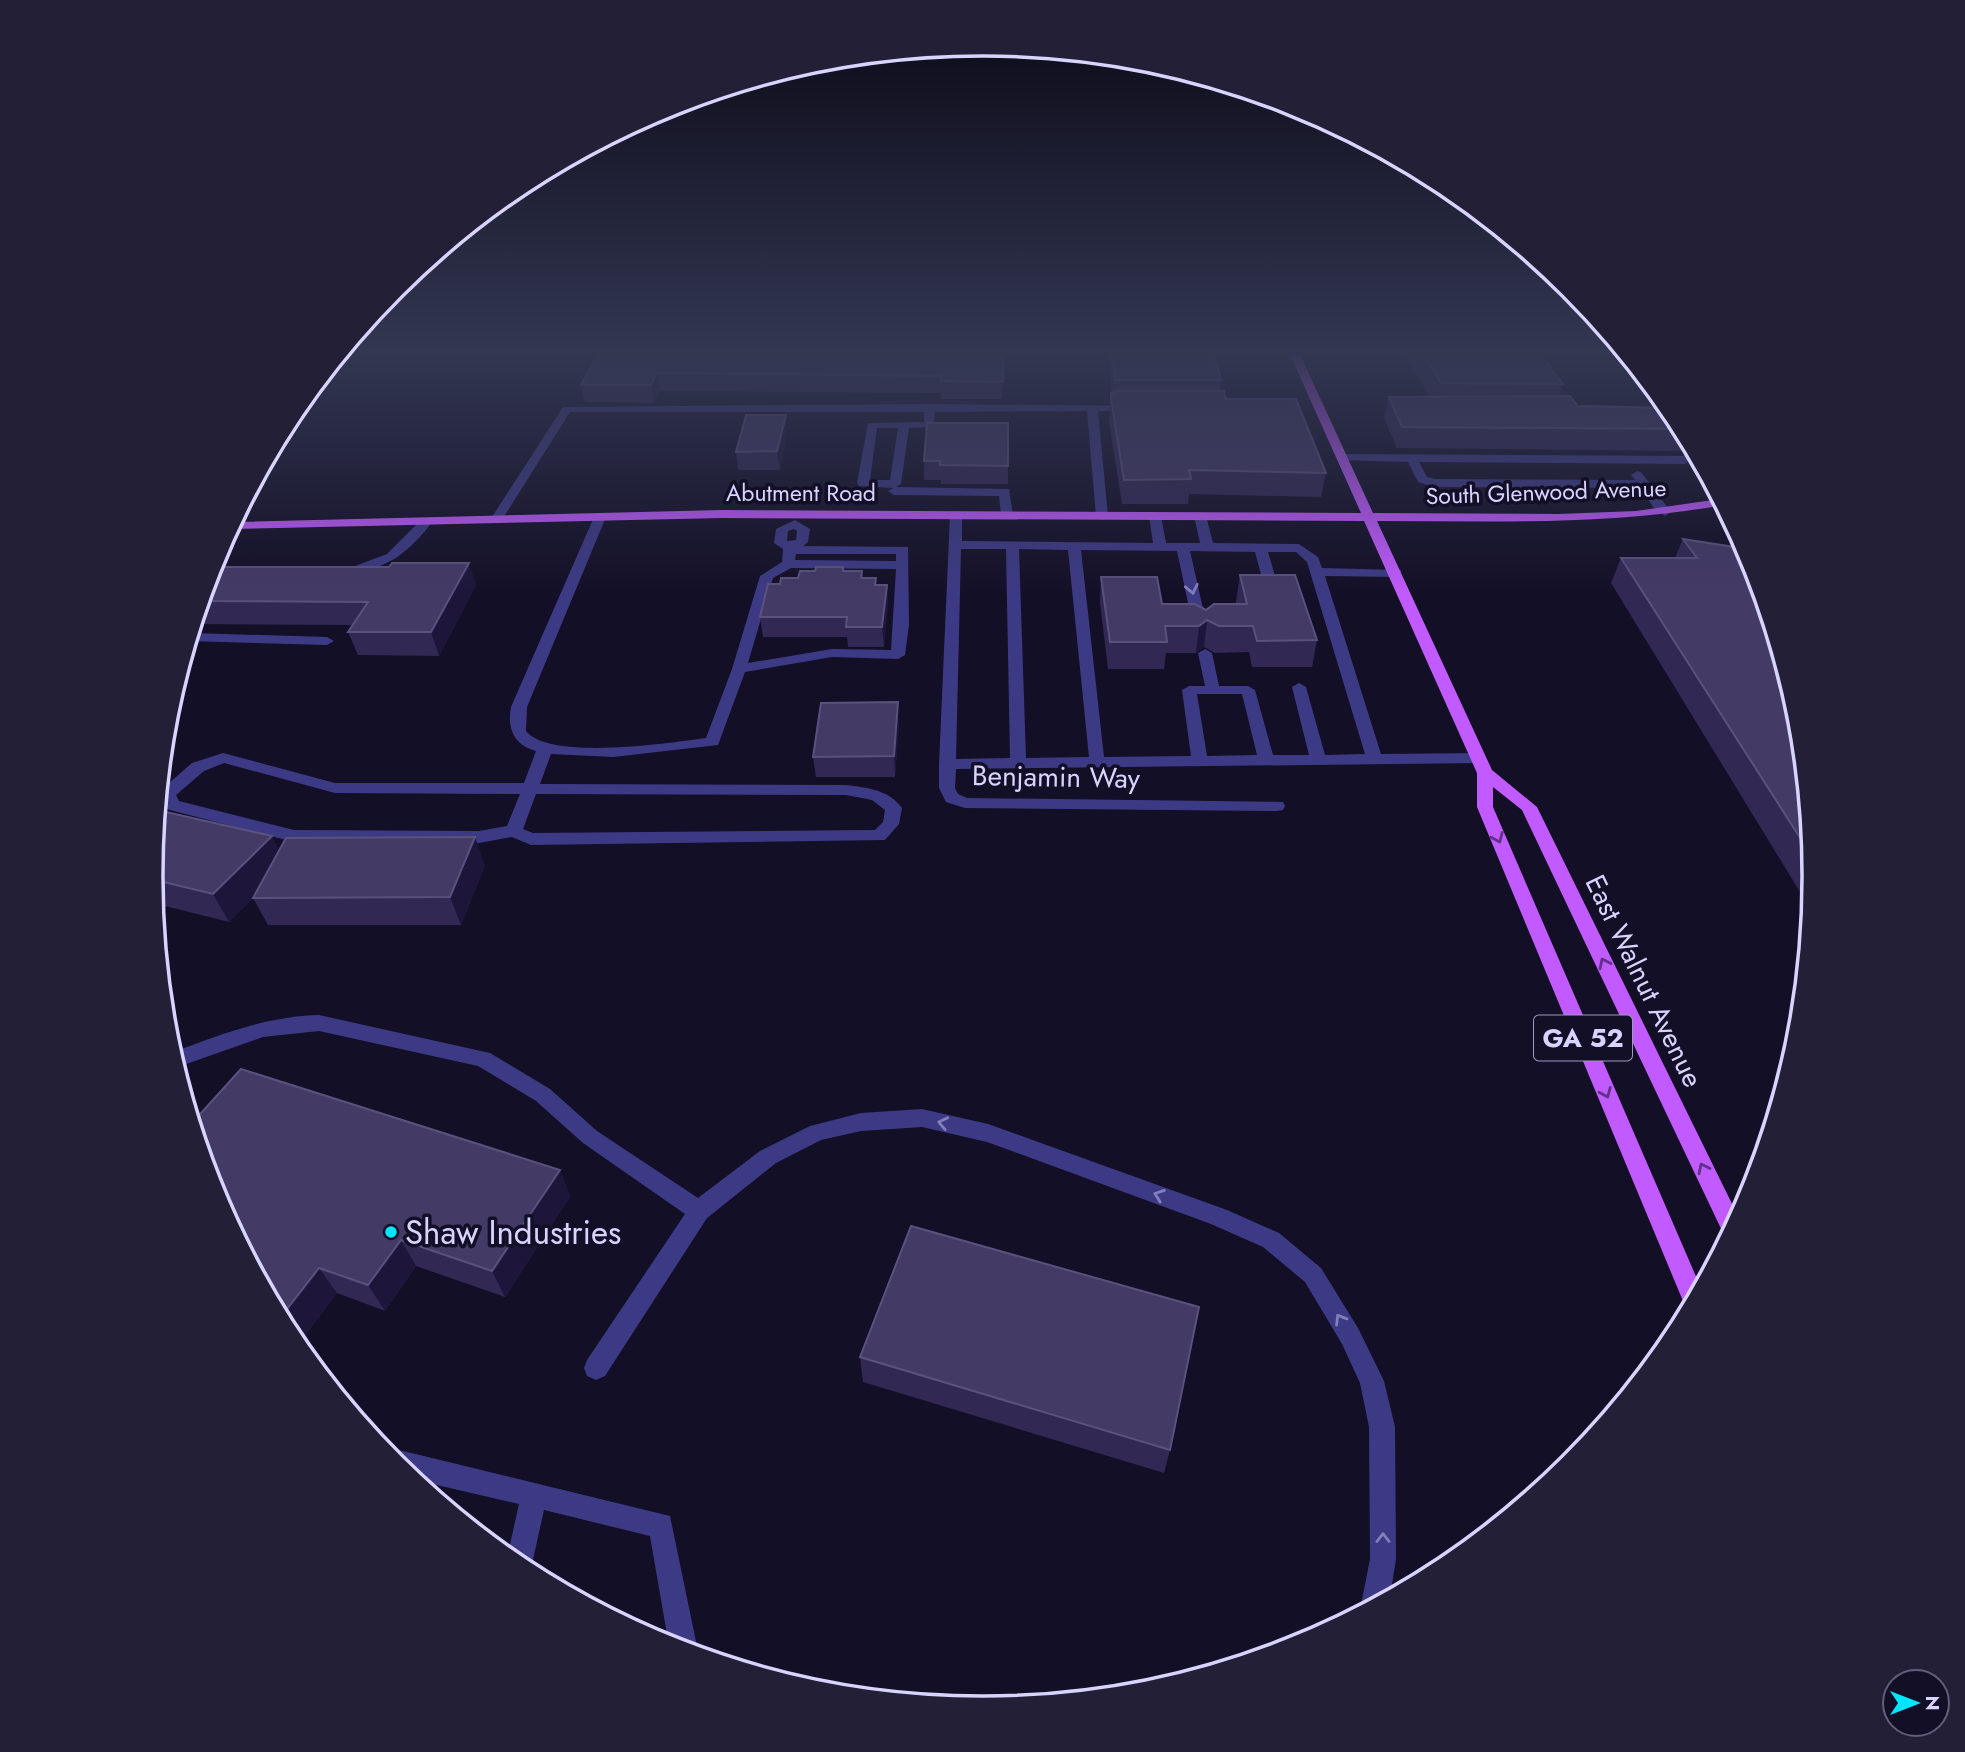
<svg xmlns="http://www.w3.org/2000/svg" width="1965" height="1752" viewBox="0 0 1965 1752" font-family="Jost,sans-serif">
	<style>
		.lines { fill: none; stroke-linecap: round; stroke-linejoin: round }
		.minor { fill: #3d3a85; fill-rule: evenodd }
		.major { fill: #c25bff; fill-rule: evenodd }
		.wall { fill: #312854 }
		.shaded-wall { fill: #1d163a }
		.building { fill: #433a66; stroke: #5a527e; stroke-width: 2 }
		.oneway { stroke: #837fbc }
		.oneway2 { stroke: #623188 }
		.poi-dot { fill: #00e5ff; stroke: #130f26; stroke-width: 2.5 }
		.labels { text-anchor: middle; dominant-baseline: central; stroke-width: 7; stroke-linejoin: round; paint-order: stroke }
		.far-street-label { font-size: 23px; fill: #d9d4ff; stroke: #130f26 }
		.shield { fill: #130f26; stroke: #9e99be; stroke-width: 2 }
		.shield-label { font-size: 26px; font-weight: bold; fill: #d9d4ff }
		.street-label { font-size: 28px; fill: #d9d4ff; stroke: #130f26 }
		.near-poi-label { font-size: 33px; fill: #d9d4ff; stroke: #130f26; text-anchor: start }
		.rim { fill: none; stroke: #d9d4ff; stroke-width: 3.5 }
	</style>
	<rect width="100%" height="100%" fill="#130f26"/>
	<g class="lines">
		<!-- minor -->
		<g class="minor">
			<path d="M930,404L1138,406L1140,408L1134,411H1098L1108,516L1102,520L1096,516L1087,411L935,412L933,427L909,428L901,484L896,487L1009,489L1013,515L1007,519L1001,515L999,496L894,495L888,491L893,488L859,486L857,483L868,423L924,422V412H570L500,523H492L490,520L563,407ZM877,428H898L890,480H870Z"/>
			<polygon points="1343,454 1685,456 1691,460 1685,464 1419,462 1427,477 1435,479 1635,480 1631,475 1637,471 1641,472 1671,512 1665,516 1654,508 1640,488 1434,487 1418,482 1408,462 1339,460 1337,458"/>
			<path d="M956,511L962,515V541L1153,543L1149,516L1155,512L1161,516L1166,543H1200L1194,516L1200,512L1206,516L1213,543L1299,544L1318,557L1322,568L1401,570V576L1396,577L1325,576L1381,754L1478,753L1486,758L1478,763L956,769L955,788L958,794L967,798L1283,802L1285,806L1283,810L1277,811L965,808L946,802L939,788V764L950,515ZM961,549H1006L1010,758L956,759ZM1019,549L1068,550L1089,757L1026,758ZM1081,550L1177,551L1193,626L1200,630L1207,626L1190,551L1255,552L1266,593L1273,597L1280,593L1268,552H1296L1307,562L1365,754L1325,755L1306,687L1299,683L1292,687L1309,755H1273L1255,690L1248,686H1219L1212,653L1205,649L1198,653L1205,686H1189L1182,690L1191,756L1104,757ZM1197,694H1242L1257,755L1207,756Z"/>
			<path d="M600,513L606,517L527,707L526,731C550,761 669,743 706,738L732,669L760,576L782,562L783,549L774,543L776,529L795,520L810,529L808,542L803,546L908,547L909,625L905,655L898,659L832,657L745,672L718,745L613,757L551,754L540,784L846,785C867,788 888,789 902,808L899,824L885,840L531,845L512,837L479,843L294,842L166,809L159,794L161,790L192,763L223,753L335,783H524L536,751C514,745 507,729 511,707L594,517ZM794,529L797,531L796,540L787,541L788,531ZM796,554H896V561L795,560ZM791,568L896,569L891,650L832,649L748,663L773,578ZM224,763L335,793L520,794L507,826L479,831L294,830L179,801L176,795L204,771ZM536,794L846,795L872,800L885,810L883,822L875,830L533,833L523,829Z"/>
			<path d="M426,518L432,522L430,525C404,557 387,567 346,576L339,572L387,554L422,519Z"/>
			<polygon points="191,633 327,637 334,641 327,645 188,641"/>
			<path d="M319,1015L490,1053L550,1089L597,1131L698,1198L760,1151L810,1126L861,1113L922,1109L988,1124L1227,1210L1279,1233L1321,1268L1358,1328L1384,1381L1395,1427L1396,1559L1390,1597L1364,1611L1361,1605L1370,1559L1369,1427L1360,1383L1342,1344L1305,1282L1263,1247L1211,1224L987,1142L922,1127L861,1131L821,1140L776,1163L707,1218L605,1376L596,1380L587,1376L584,1368L587,1360L685,1214L583,1143L536,1101L478,1066L319,1031L263,1037L175,1068L171,1053C219,1035 267,1016 319,1015Z"/>
			<polygon points="391,1448 670,1516 698,1651 697,1655 669,1646 650,1536 544,1510 530,1573 507,1558 519,1504 411,1479 383,1451"/>
		</g>
		<!-- major -->
		<path class="major" d="M1288,350H1298L1373,513L1558,514L1636,511L1720,499L1723,505C1609,526 1493,521 1377,521L1492,770L1537,807L1739,1218L1728,1238L1725,1237L1522,810L1493,787V807L1701,1288L1690,1310L1683,1301L1477,807V773L1364,521L722,518L229,529L232,522L722,510L1361,513Z"/>
	</g>
	<!-- wall -->
	<g class="wall">
		<polygon points="600,350 1003,350 1002,399 941,399 941,393 660,391 654,403 585,402 581,385"/>
		<polygon points="1107,350 1213,350 1221,380 1220,391 1226,399 1326,473 1321,497 1189,494 1188,504 1122,504 1109,422 1112,393"/>
		<polygon points="1404,350 1537,350 1563,384 1559,396 1578,406 1675,414 1694,451 1397,448 1384,418 1389,397 1430,397 1403,353"/>
		<polygon points="1616,350 1623,350 1638,370 1631,370"/>
		<polygon points="1008,423 1008,484 941,484 941,480 924,480 924,461"/>
		<polygon points="787,433 780,470 738,470 736,452"/>
		<polygon points="1683,539 1747,549 1799,714 1815,876 1811,910 1611,583 1621,558 1675,558"/>
		<polygon points="211,567 476,585 439,656 358,655 348,632 353,625 193,624"/>
		<polygon points="843,567 844,571 862,571 863,578 876,585 887,585 888,605 884,647 848,647 847,637 763,637 760,617 780,584 798,578 815,571"/>
		<polygon points="1240,575 1317,640 1312,667 1252,667 1249,652 1215,653 1204,647 1196,653 1166,653 1164,669 1108,669 1100,603 1101,577 1162,604 1206,610 1236,604 1236,601"/>
		<polygon points="899,723 895,777 816,777 813,757"/>
		<polygon points="272,836 279,851 485,865 461,925 268,925 253,898 229,922 153,903 150,876"/>
		<polygon points="560,1170 570,1197 505,1297 416,1266 385,1311 337,1293 297,1346 290,1338 213,1194"/>
		<polygon points="860,1357 1170,1450 1164,1473 863,1382"/>
	</g>
	<!-- shaded-wall -->
	<g class="shaded-wall">
		<polygon points="657,373 660,391 654,403 651,385"/>
		<polygon points="786,415 787,433 780,470 777,451"/>
		<polygon points="469,563 476,585 439,656 431,632"/>
		<polygon points="887,585 888,605 884,647 882,627"/>
		<polygon points="1207,620 1204,647 1196,653 1199,626"/>
		<polygon points="898,702 899,723 895,777 894,756"/>
		<polygon points="272,836 286,864 229,922 213,894"/>
		<polygon points="475,837 485,865 461,925 450,897"/>
		<polygon points="560,1170 570,1197 505,1297 492,1271"/>
		<polygon points="401,1240 416,1266 385,1311 368,1285"/>
		<polygon points="319,1268 337,1293 297,1346 290,1338 280,1318"/>
	</g>
	<!-- building -->
	<g class="building">
		<polygon points="600,350 1003,350 1003,382 941,381 941,376 657,373 651,385 581,385"/>
		<polygon points="1111,350 1213,350 1221,380 1115,380"/>
		<polygon points="1420,350 1537,350 1563,384 1441,383"/>
		<polygon points="1116,391 1224,391 1226,399 1296,399 1326,473 1189,470 1191,479 1124,480 1111,399 1111,393"/>
		<polygon points="1570,396 1578,406 1670,408 1675,414 1683,429 1402,427 1389,397"/>
		<polygon points="746,415 786,415 777,451 736,452"/>
		<polygon points="927,423 1008,423 1008,466 940,465 940,461 924,461"/>
		<polygon points="1683,539 1747,549 1752,558 1799,714 1813,858 1621,558 1697,558"/>
		<polygon points="392,563 469,563 431,632 348,632 368,602 200,601 211,567 389,567"/>
		<polygon points="816,567 843,567 843,571 862,571 861,578 876,578 875,585 887,585 882,627 846,627 847,617 760,617 768,584 780,584 781,578 798,578 800,571 815,571"/>
		<polygon points="1240,575 1295,575 1317,640 1257,641 1253,626 1219,626 1207,620 1199,626 1165,626 1167,642 1110,642 1101,577 1157,577 1162,604 1195,604 1206,610 1214,604 1247,604"/>
		<polygon points="898,702 894,756 813,757 821,703"/>
		<polygon points="157,810 272,836 213,894 151,879"/>
		<polygon points="475,837 450,897 253,898 286,838"/>
		<polygon points="241,1069 560,1170 492,1271 401,1240 368,1285 319,1268 280,1318 213,1194 192,1123"/>
		<polygon points="911,1226 1199,1307 1170,1450 860,1357"/>
	</g>
	<!-- one-way arrows -->
	<defs><path id="oneway-chevron" d="M-2-3.5L2.5 0L-2 3.5" fill="none" stroke-width="1.6" stroke-linecap="round" stroke-linejoin="round" transform="scale(1.75)"/></defs>
	<g class="oneway">
		<use href="#oneway-chevron" transform="translate(1192 589) rotate(78)"/>
		<use href="#oneway-chevron" transform="translate(943 1123) rotate(-168)"/>
		<use href="#oneway-chevron" transform="translate(1159 1195) rotate(-160)"/>
		<use href="#oneway-chevron" transform="translate(1340 1319) rotate(-121)"/>
		<use href="#oneway-chevron" transform="translate(1383 1538) rotate(-90)"/>
	</g>
	<g class="oneway2">
		<use href="#oneway-chevron" transform="translate(1498 838) rotate(67)"/>
		<use href="#oneway-chevron" transform="translate(1604 963) rotate(-116)"/>
		<use href="#oneway-chevron" transform="translate(1606 1093) rotate(67)"/>
		<use href="#oneway-chevron" transform="translate(1703 1168) rotate(-116)"/>
	</g>
	<!-- sky -->
	<linearGradient id="sky" x2="0" y2="1"><stop stop-color="#0a0815"/><stop offset="0.59" stop-color="#333752"/><stop offset="1" stop-color="#333752" stop-opacity="0"/></linearGradient>
	<rect width="1965" height="596" fill="url(#sky)"/>
	<!-- markers -->
	<circle class="poi-dot" cx="391" cy="1232" r="7"/>
	<g class="labels">
		<!-- far-street labels -->
		<g class="far-street-label">
			<text transform="translate(1546 492) rotate(-2)">South Glenwood Avenue</text>
			<text x="801" y="493">Abutment Road</text>
		</g>
		<!-- shield labels -->
		<rect class="shield" x="1534" y="1015.5" width="98" height="45" rx="5"/>
		<g class="shield-label">
			<text x="1583" y="1038">GA 52</text>
		</g>
		<!-- street labels -->
		<g class="street-label">
			<text transform="translate(1056 777) rotate(1)">Benjamin Way</text>
			<text transform="translate(1644 981) rotate(64)">East Walnut Avenue</text>
		</g>
		<!-- near-poi labels -->
		<g class="near-poi-label">
			<text x="405" y="1232">Shaw Industries</text>
		</g>
	</g>
	<!-- crop -->
	<path d="M0 0H1965V1752H0ZM982 56H983A819 819 0 0 1 1802 875V877A819 819 0 0 1 983 1696H982A819 819 0 0 1 163 877V875A819 819 0 0 1 982 56Z" fill="#231f37" fill-rule="evenodd"/>
	<path class="rim" d="M982 56H983A819 819 0 0 1 1802 875V877A819 819 0 0 1 983 1696H982A819 819 0 0 1 163 877V875A819 819 0 0 1 982 56Z"/>
	<!-- north arrow -->
	<g transform="translate(1916 1703) rotate(90)"><circle r="33" fill="#130f26" stroke="#625e7d" stroke-width="2"/>
	<path d="M0-5L12 26L0 18L-12 26Z" fill="#00e5ff"/>
	<text y="-10" font-size="19" font-weight="bold" text-anchor="middle" fill="#d9d4ff">N</text>
	</g>
</svg>
